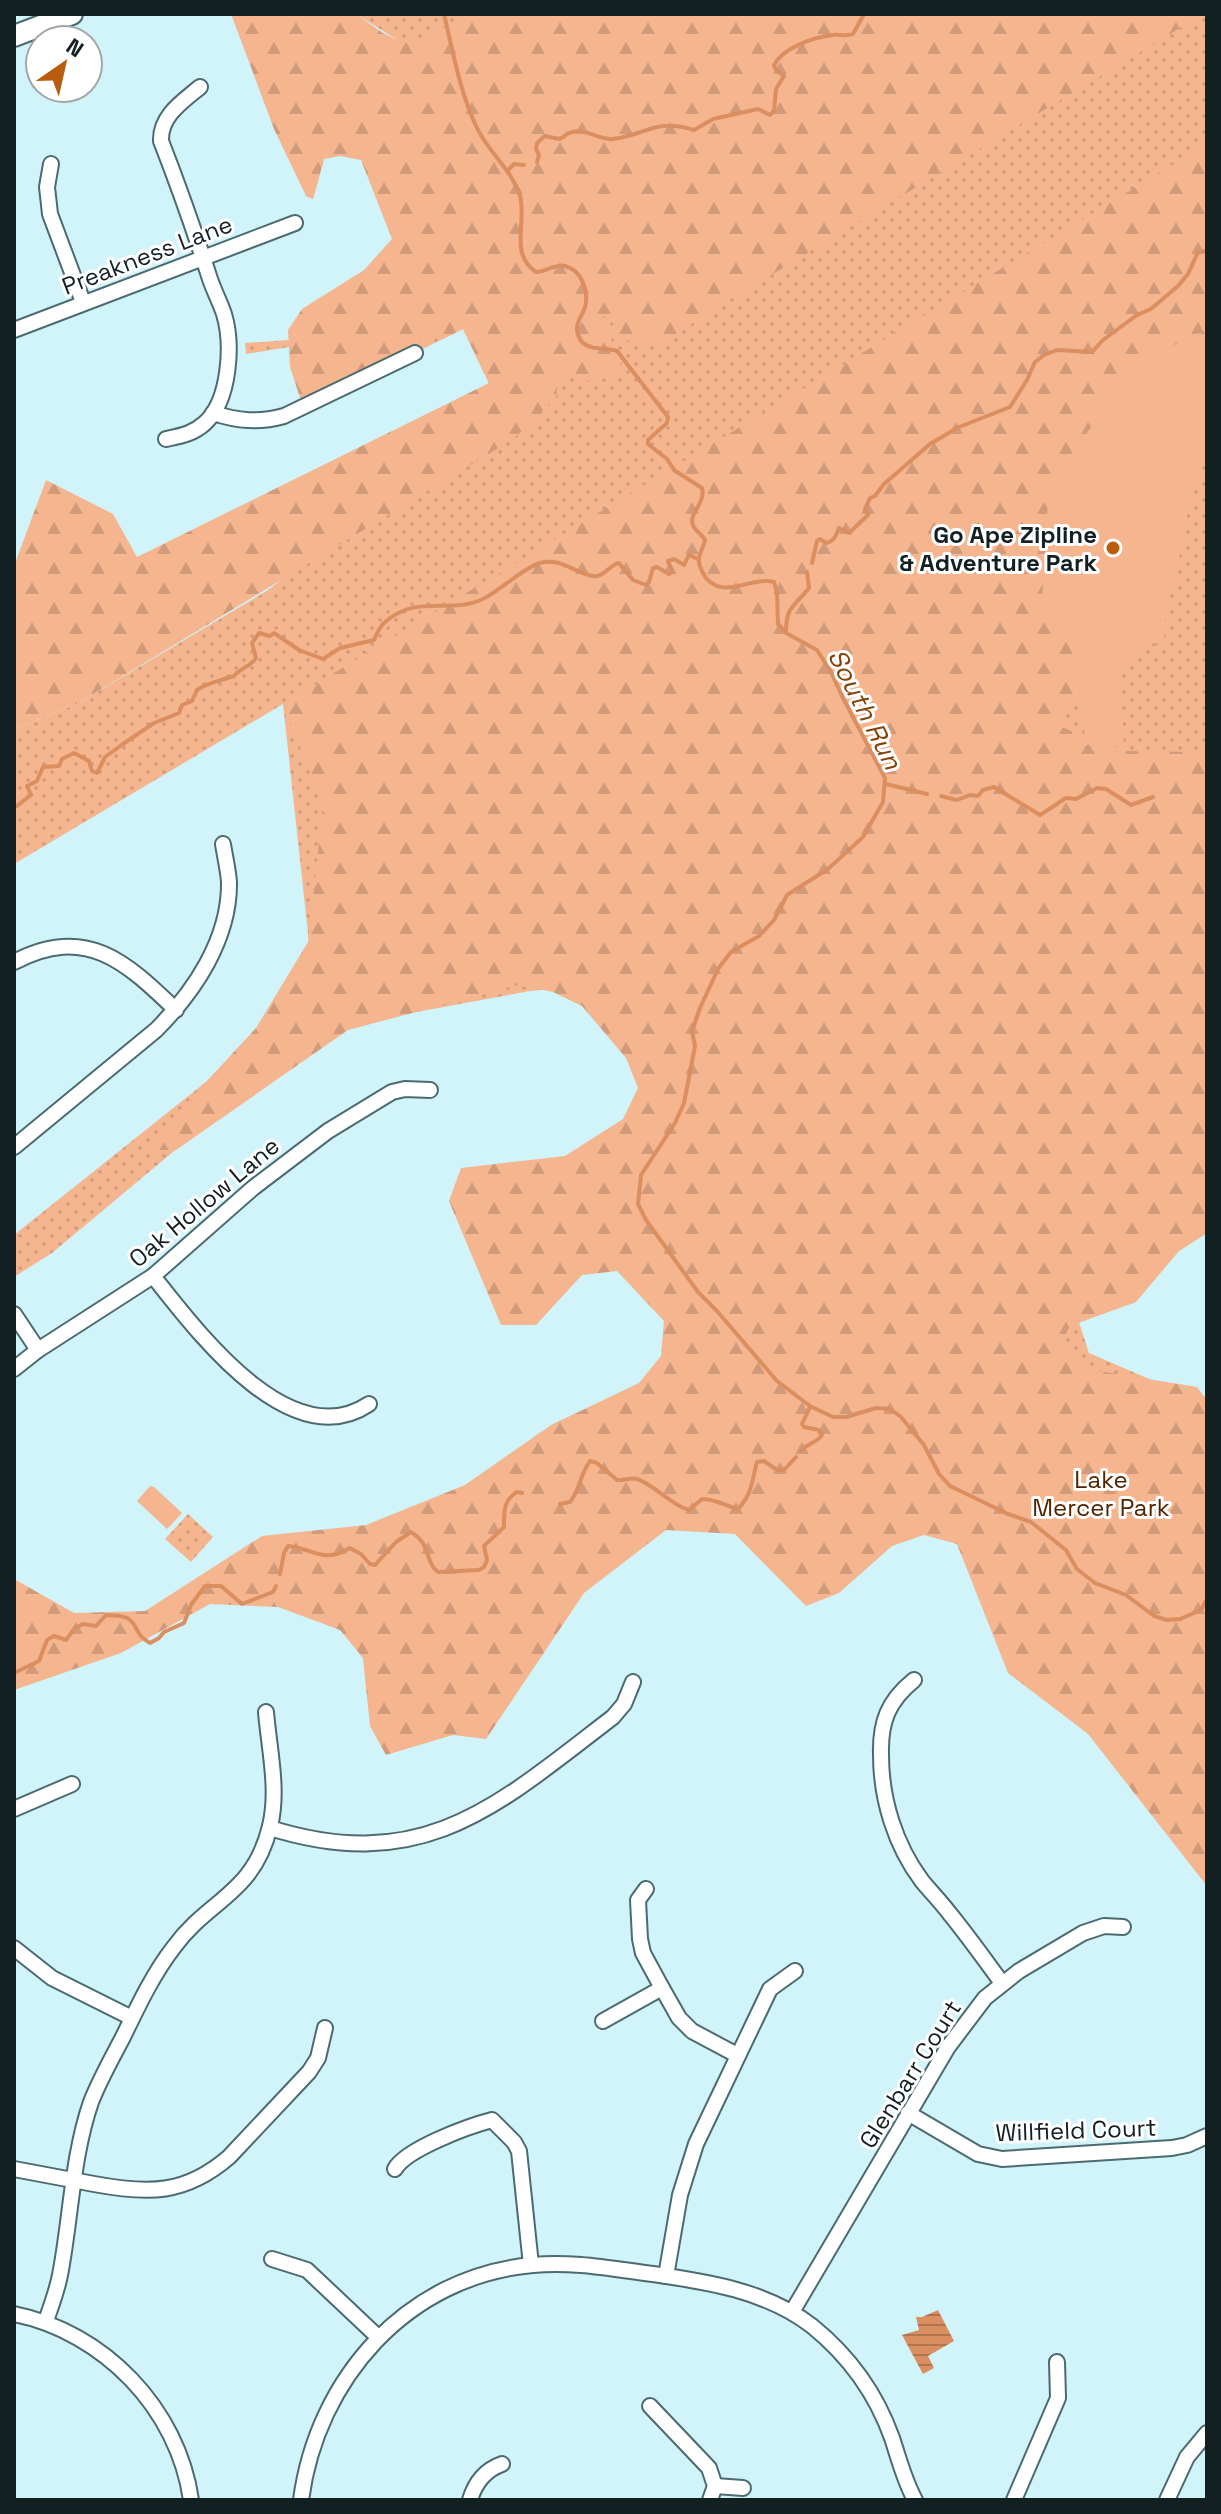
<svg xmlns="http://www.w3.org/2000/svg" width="1221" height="2514" viewBox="0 0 1221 2514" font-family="'Space Grotesk',sans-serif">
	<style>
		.grass { fill: url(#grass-dots) }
		.forest { fill: url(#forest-firs) }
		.garden { fill: #f5b58f }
		.water { fill: url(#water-rules) }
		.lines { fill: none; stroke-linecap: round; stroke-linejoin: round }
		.stream { stroke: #db8f60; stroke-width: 4 }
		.minor-casing { stroke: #4b6b70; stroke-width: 18 }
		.secondary-casing { stroke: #4b6b70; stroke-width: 24 }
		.minor { stroke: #fff; stroke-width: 14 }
		.secondary { stroke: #fff; stroke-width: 20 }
		.poi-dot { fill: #b95c0e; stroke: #fff; stroke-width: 3 }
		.labels { text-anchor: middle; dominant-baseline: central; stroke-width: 6; stroke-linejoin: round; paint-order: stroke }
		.street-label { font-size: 24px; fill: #132022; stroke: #fff }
		.poi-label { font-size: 24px; font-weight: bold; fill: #132022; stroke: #fff; text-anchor: end }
		.park-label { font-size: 24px; fill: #532300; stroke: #fff }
		.water-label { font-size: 26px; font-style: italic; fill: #864107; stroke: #fff }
	</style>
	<defs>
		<pattern id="grass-dots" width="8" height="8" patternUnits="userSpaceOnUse" patternTransform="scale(2)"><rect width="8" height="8" fill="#f5b58f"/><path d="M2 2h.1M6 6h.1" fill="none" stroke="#d19b7b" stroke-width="1.8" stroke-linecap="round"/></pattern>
		<pattern id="forest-firs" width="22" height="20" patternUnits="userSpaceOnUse" patternTransform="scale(2)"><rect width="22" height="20" fill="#f5b58f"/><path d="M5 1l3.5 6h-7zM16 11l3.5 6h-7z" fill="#d19b7b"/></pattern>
		<pattern id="water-rules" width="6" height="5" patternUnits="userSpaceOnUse" patternTransform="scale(2)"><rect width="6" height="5" fill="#db8f60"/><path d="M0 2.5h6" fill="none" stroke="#b0744f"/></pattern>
	</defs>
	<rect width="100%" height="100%" fill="#d0f4fa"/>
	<!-- grass -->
	<g class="grass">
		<polygon points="356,14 1207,14 1207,1233 1077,1316 1089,1353 1207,1404 1207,1801 690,976 530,991 319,1030 52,1253 14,1277 14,1235 276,1026 309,942 283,704 14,864 14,729 77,704 268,590 502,411 463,329 291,414 272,416 314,398 289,347 246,354 245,343 303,339 416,251 350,125 324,159 313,199 306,196 284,125 396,39"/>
		<polygon points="188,1514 213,1537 191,1562 165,1539"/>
	</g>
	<!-- forest -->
	<g class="forest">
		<path d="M231,14H356L383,33L404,43L426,40L463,14H1203L705,315L661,344L623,340L610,319L602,316L622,368C615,372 606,379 598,381C584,384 576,372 559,376L556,397L527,428L505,444L77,704L14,729V566L46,480L113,514L137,557L489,383L463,329L439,341L432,335L302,404L290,367L288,330L302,309L364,270L392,239L361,160L340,156L324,159L313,199L306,196L274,129Z"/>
		<polygon points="1207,144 1207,453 1195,461 1171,531 1164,639 1076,696 1061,727 1127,751 1198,752 1207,756 1207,1233 1179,1251 1136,1302 1070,1326 1062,1341 1081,1368 1197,1387 1207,1400 1207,1886 1088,1734 1008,1673 957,1544 924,1535 892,1546 839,1593 806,1606 735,1534 666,1530 584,1593 486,1739 453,1735 386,1755 370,1726 363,1658 340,1630 278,1607 210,1604 121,1653 14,1690 14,1579 74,1613 145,1611 262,1536 366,1525 465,1485 551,1425 639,1383 661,1356 664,1321 617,1271 582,1275 536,1325 501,1325 449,1201 461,1168 565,1156 623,1119 638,1088 626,1058 582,1006 553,992 518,985 348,1030 176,1150 143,1150 256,1028 308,942 323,806 283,704"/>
	</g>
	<!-- garden -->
	<g class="garden">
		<polygon points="1198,333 1207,335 1207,450 1187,516 1175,580 1160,618 1148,631 1120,642 1118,649 1124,741 1086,745 1075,654 1042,601 1049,484 1138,364"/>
		<polygon points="150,1486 154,1487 182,1513 167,1529 137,1501"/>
	</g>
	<!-- water -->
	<polygon class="water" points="938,2310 954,2341 928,2356 934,2368 923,2374 902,2335 919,2330 916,2317 922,2317"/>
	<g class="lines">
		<!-- stream -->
		<g class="stream">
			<path d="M444,14C453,52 460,93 477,128C489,153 512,170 520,196C527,222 509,254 536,272C546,272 554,264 565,266C582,270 589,292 585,307C583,314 576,322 577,330C577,333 580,340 582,342C591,351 606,347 617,351L668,417L667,423L648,440V444L667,459L674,470L702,488C706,503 688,514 693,525C695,531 702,534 705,540C704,546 699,554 699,559C698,564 703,574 706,578C725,600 750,576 774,582L777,593L778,624L786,633L817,650L831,672L842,696L885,778L883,802L863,837L828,869L787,895L774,920L759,936L731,952L718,969L700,1008L692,1031L695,1046L684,1103L675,1123L641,1175L638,1204L646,1220L698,1292L717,1311L777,1381L810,1406L833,1417H846L876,1408L890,1409L901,1417L924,1445L939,1474L950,1486L1008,1514L1031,1522L1066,1550L1077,1569L1095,1583L1126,1595L1154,1616L1167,1620L1180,1619L1201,1610L1207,1599"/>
			<path d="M537,162L539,155L536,149L537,143L545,136L559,139C563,138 566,134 569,133C584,126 599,141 613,139C647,135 654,118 694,130L713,119L758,109L770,115L774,111L776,89L784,76L776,70L774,65C783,48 813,37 833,35C840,34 845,37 853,34L864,14"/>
			<polyline points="508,170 514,164 524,165"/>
			<path d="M812,563L817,541L820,539L826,543C834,542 836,535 839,528L849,533L868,515L865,509L870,498L875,496L884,484L930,444L959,427L1010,407L1027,380L1035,362L1044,355L1057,350L1092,352L1103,340L1137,315L1151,309L1178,286L1188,274L1198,252L1207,251"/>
			<path d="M786,632C786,606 794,607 809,588L807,572"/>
			<polyline points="886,784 927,794"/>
			<polyline points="941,796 957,800 970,795 978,796 983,790 994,787 1040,815 1066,798 1076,799 1097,788 1106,789 1131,805 1153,797"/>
			<path d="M14,808L31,795L27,786L37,781L43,767L59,766L62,759L74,753L89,761L92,771L97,773L105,757L123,744L154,723L179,713L182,705L192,701L197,690C209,682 220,681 234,676C239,669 250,667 256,658L252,643L259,633L270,636L274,633L299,650L323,659L340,648L374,640C377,634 379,628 383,624C415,593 449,615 483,599C500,591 524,567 540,563C561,557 574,573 593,576C604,578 610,564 619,563L633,580L646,585L649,582L653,568L657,567L669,574L672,572L668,561L674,559L684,565L689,555L698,559"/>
			<path d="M801,1451C807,1443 816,1444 822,1435L819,1430L804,1427L802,1424L810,1407"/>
			<path d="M560,1504L570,1502C580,1490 580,1474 590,1461L597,1463L617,1480C623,1481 631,1477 637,1479C655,1485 672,1506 689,1510L702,1499C716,1499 725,1506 738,1509C752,1495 752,1480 757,1462L764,1461L777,1470H784L796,1457"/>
			<polyline points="1207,1563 1207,1574"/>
			<path d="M280,1574L284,1553L288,1546C305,1547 320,1559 337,1554C342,1552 346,1550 350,1548L361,1554L370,1564L375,1565L396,1542L411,1532C432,1545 424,1561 438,1572L479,1570L484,1567L487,1560L484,1546L504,1527C504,1513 503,1500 517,1492L522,1493"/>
			<path d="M14,1673L39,1661L47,1640L54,1636L66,1640L75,1628L83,1624L96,1626L106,1615C112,1616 121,1615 127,1618C138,1623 134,1635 150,1643L159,1638L164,1632L184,1623L191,1605L205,1586H221L242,1604L273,1592L276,1586"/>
		</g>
		<defs>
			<g id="minor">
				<polyline points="51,164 47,187 50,214 83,302"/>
				<polyline points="14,330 295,223"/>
				<path d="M213,413C238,421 259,423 284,416L415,353"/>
				<path d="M166,439C180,436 193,434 205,423C230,400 233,344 224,314C220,302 214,291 210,279C195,233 179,187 161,141C160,116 182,102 200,87"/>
				<path d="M14,962C86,924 126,962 176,1010"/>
				<path d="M14,1147L156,1030C194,992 230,939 229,882C228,869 225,857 223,844"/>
				<path d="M153,1276C196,1330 290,1457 369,1404"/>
				<polyline points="14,1314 38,1350"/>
				<polyline points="14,1369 38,1350 153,1276 253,1188 328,1131 392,1092 405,1089 430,1090"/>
				<path d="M914,1680C888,1701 880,1722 881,1755C881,1799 895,1845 922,1881C931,1892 941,1902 950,1914C968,1936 985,1960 1002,1983"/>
				<polyline points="14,1809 72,1784"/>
				<path d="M270,1828C424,1876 498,1805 613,1717L624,1704L633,1682"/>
				<polyline points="646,1889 638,1900 640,1939 643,1953 662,1988 679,2018 692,2031 737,2055"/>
				<polyline points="14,1948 52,1978 132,2018"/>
				<polyline points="603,2021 662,1988"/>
				<polyline points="908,2113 978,2154 1002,2159 1172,2148 1187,2145 1207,2136"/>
				<path d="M14,2169C41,2174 67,2179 94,2184C148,2194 185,2195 229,2157L309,2072L318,2058L325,2028"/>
				<path d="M395,2169C406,2149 469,2126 492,2120L514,2142L519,2151L531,2265"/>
				<polyline points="272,2259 307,2270 378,2337"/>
				<polyline points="666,2276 680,2195 696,2144 770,1989 795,1971"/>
				<polyline points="792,2312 948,2047 985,1998 1019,1971 1083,1933 1104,1926 1123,1927"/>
				<path d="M14,2314C104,2332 178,2409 191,2500"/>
				<path d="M46,2321C51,2306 57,2291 60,2275C71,2218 72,2157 91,2102C100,2079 112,2058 123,2037C138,2006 153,1974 174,1947C209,1899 254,1894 270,1826C279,1790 269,1749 266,1712"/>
				<polyline points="650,2406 709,2468 715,2486 710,2500"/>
				<polyline points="715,2486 743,2488"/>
				<path d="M301,2500C317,2379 407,2276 533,2265C573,2261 613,2269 653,2274C708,2282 767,2291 812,2326C849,2356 876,2393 892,2438C899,2459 904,2480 915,2500"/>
				<path d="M470,2500C475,2483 485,2470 502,2464"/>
				<polyline points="1014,2500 1058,2398 1057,2362"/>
				<polyline points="1167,2500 1187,2457 1207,2433"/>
			</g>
			<polyline id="secondary" points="14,36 72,14"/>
		</defs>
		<!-- minor casing -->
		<use href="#minor" class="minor-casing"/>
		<!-- secondary casing -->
		<use href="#secondary" class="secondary-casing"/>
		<!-- minor -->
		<use href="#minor" class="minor"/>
		<!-- secondary -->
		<use href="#secondary" class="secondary"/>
	</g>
	<!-- markers -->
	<circle class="poi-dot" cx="1113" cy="548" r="8"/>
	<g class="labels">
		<!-- street labels -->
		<g class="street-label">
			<text transform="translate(147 255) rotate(-21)">Preakness Lane</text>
			<text transform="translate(204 1202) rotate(-40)">Oak Hollow Lane</text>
			<text transform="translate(910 2074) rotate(-58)">Glenbarr Court</text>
			<text transform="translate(1076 2130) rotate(-2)">Willfield Court</text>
		</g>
		<!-- poi labels -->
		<g class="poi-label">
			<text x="1097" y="534">Go Ape Zipline<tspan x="1097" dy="28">&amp; Adventure Park</tspan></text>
		</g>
		<!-- park labels -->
		<g class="park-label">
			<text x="1101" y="1479">Lake<tspan x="1101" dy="28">Mercer Park</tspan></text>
		</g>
		<!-- water labels -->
		<g class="water-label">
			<text transform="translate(865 709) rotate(63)">South Run</text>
		</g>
	</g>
	<!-- border -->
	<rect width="1221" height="2514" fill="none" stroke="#132022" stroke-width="32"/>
	<!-- north arrow -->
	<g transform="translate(64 64) rotate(34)"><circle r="38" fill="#ffffff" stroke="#a1a6a7" stroke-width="2"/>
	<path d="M0-6L14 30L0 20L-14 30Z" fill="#b95c0e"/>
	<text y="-12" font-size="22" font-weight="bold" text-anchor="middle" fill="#132022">N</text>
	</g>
</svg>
